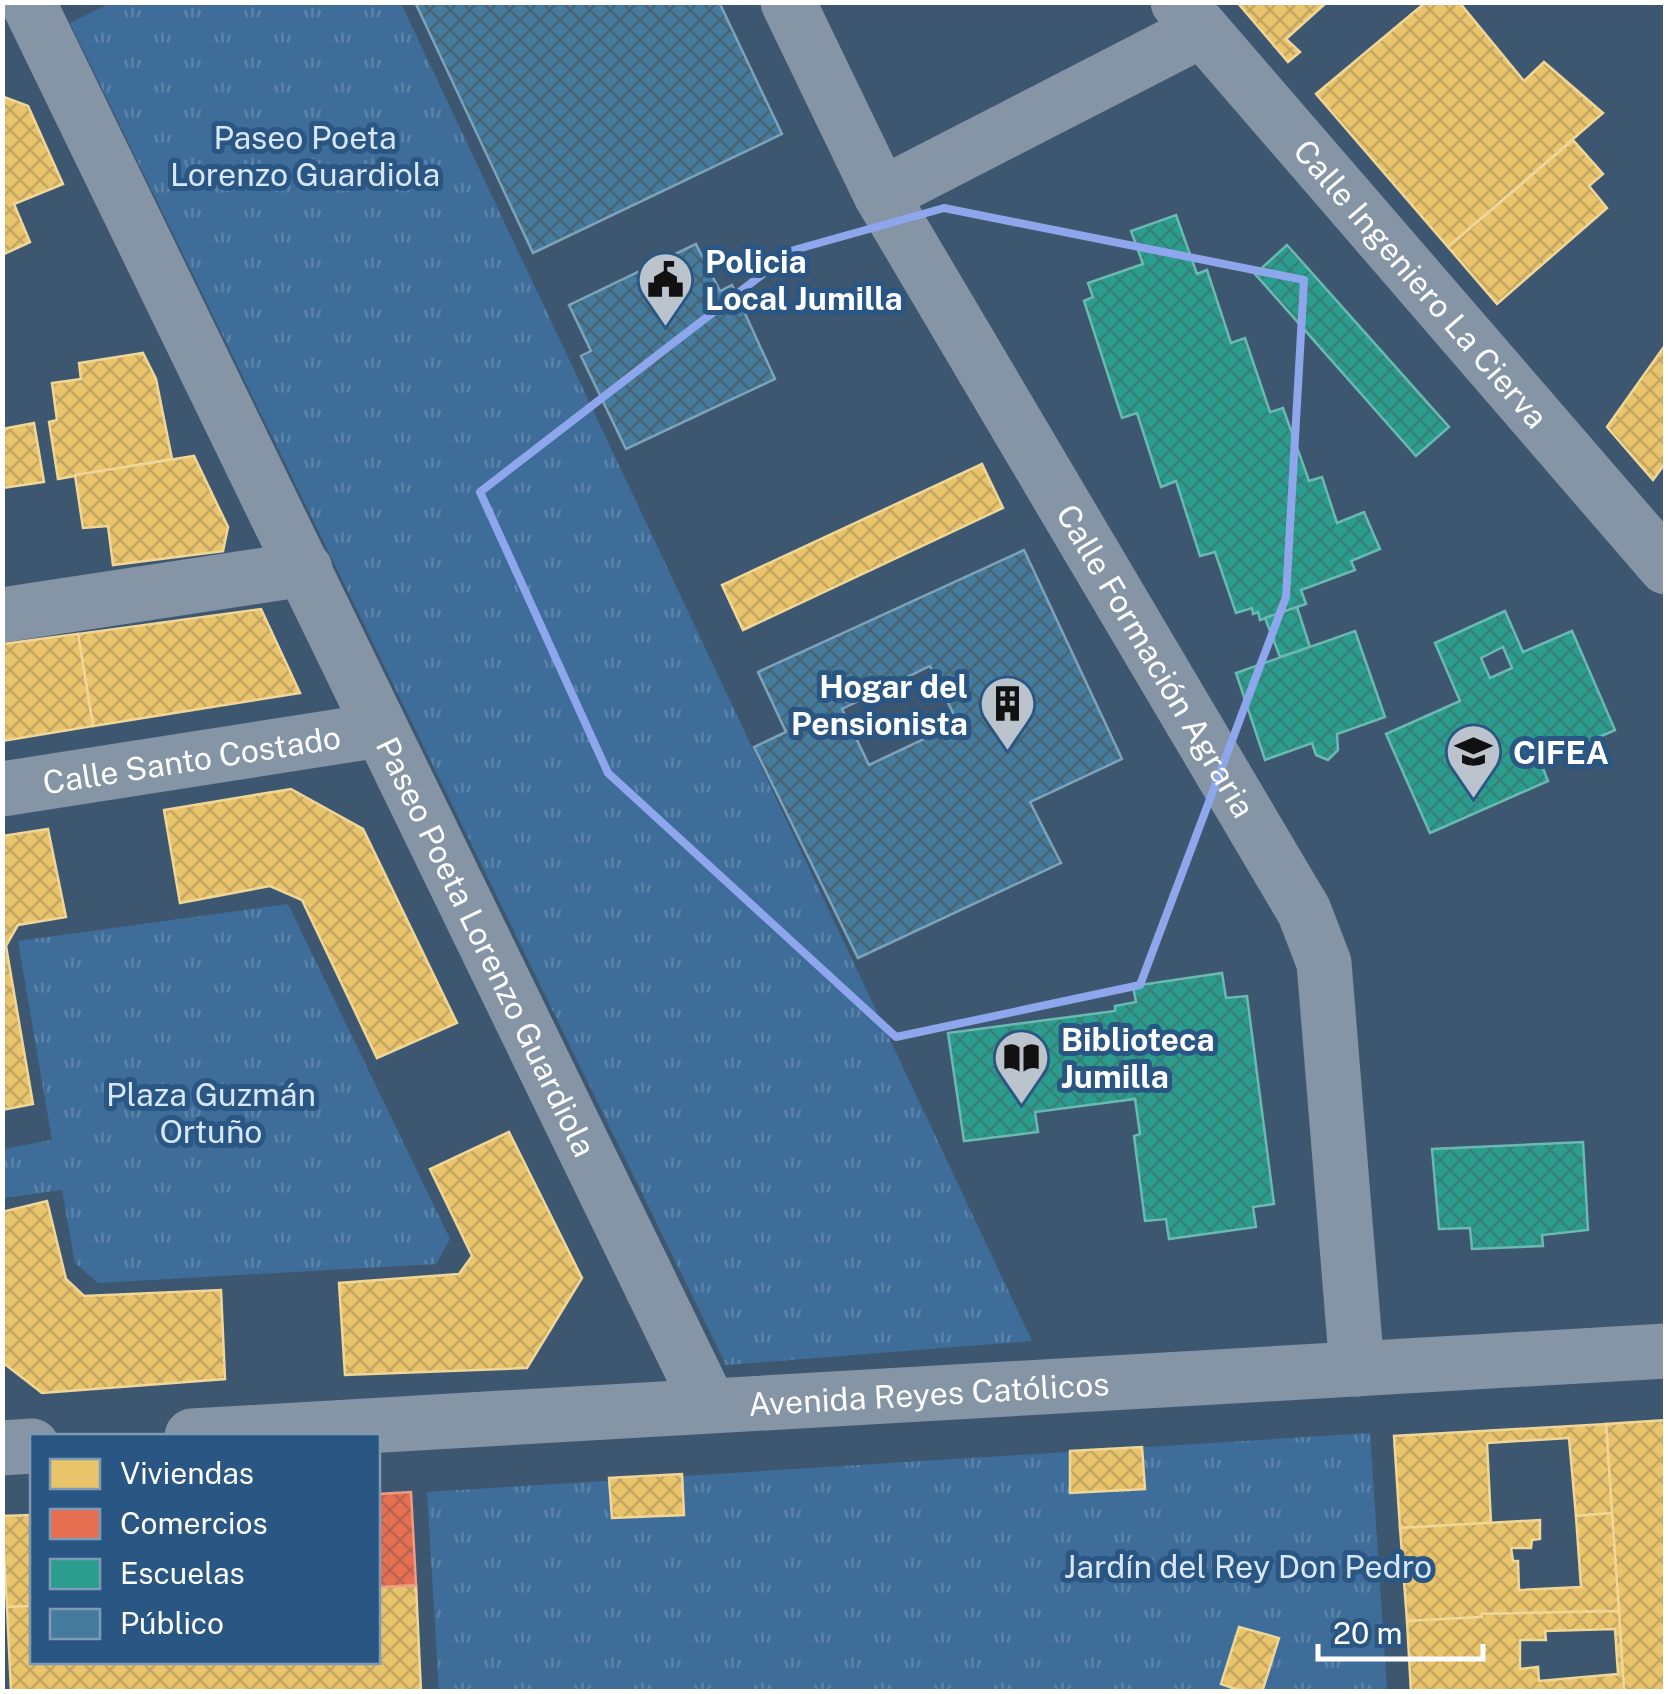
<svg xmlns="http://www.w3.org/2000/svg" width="1668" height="1694" viewBox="0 0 1668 1694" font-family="'Public Sans',sans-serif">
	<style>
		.grass { fill: url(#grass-tufts) }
		.homes { fill: url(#homes-cross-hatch); stroke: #f0d697; stroke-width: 2.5; fill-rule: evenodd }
		.shops { fill: url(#shops-cross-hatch); stroke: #ee9a85; stroke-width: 2.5 }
		.schools { fill: url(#schools-cross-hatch); stroke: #6abab1; stroke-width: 2.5; fill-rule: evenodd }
		.public { fill: url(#public-cross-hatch); stroke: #7da3ba; stroke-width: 2.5; fill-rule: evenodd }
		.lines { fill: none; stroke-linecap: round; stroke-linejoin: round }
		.minor { stroke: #8595a6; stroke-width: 55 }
		.marked { fill: none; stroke: #8ea6ec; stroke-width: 8; stroke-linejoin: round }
		.labels { text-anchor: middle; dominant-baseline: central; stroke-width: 10; stroke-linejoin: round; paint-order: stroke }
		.park-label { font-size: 32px; fill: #d8e7f6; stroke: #2a5684 }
		.poi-label { font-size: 32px; font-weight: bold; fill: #fff; stroke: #2a5684; text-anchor: start }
		.street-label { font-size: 32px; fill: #fff; stroke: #2a5684 }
	</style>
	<defs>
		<pattern id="grass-tufts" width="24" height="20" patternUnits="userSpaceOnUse" patternTransform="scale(2.5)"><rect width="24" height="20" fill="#3f6d9a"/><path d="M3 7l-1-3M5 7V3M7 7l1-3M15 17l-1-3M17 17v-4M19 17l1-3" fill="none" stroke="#5c83a9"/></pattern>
		<pattern id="homes-cross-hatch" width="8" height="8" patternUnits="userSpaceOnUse" patternTransform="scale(2.5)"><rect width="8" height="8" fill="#e9c46a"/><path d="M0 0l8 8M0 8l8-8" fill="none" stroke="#c2a662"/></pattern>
		<pattern id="shops-cross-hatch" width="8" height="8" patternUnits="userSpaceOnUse" patternTransform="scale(2.5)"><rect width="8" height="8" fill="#e76f51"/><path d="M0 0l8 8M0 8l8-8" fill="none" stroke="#b86450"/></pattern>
		<pattern id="schools-cross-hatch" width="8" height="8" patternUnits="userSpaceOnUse" patternTransform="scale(2.5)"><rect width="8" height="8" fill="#2a9d8f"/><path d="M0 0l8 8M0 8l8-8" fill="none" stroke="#368178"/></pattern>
		<pattern id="public-cross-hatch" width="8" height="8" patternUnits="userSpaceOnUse" patternTransform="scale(2.5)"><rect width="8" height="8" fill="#457b9d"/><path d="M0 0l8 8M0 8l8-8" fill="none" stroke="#486474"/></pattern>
	</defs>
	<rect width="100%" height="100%" fill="#3e5770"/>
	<!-- grass -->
	<g class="grass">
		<polygon points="111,3 401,3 1032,1341 726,1365 70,23"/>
		<polygon points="288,904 450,1239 436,1264 98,1283 75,1263 62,1190 3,1198 3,1149 52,1140 18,941"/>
		<polygon points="1370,1433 1387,1691 439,1691 427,1492"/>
	</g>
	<!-- homes -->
	<g class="homes">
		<polygon points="1237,2 1327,2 1286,39 1300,52 1288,62"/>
		<polygon points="1426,2 1459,2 1524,81 1544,62 1603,113 1448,247 1316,94"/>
		<polygon points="4,97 28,106 63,184 14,204 30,242 2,255"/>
		<polygon points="1573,140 1603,174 1589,186 1607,208 1497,304 1448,247"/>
		<polygon points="1666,344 1666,462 1653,480 1607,427"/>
		<polygon points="143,353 156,379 172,459 58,479 49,422 57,420 52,383 81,379 79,363"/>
		<polygon points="34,423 44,482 2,488 2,429"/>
		<polygon points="194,456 228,527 223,551 113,565 108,526 83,528 75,475"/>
		<polygon points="982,464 1003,508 743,630 722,585"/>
		<polygon points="261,609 300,693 93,726 78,634"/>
		<polygon points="78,634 93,726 2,741 2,644"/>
		<polygon points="291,789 363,829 457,1023 377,1058 302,900 270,886 180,903 164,810"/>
		<polygon points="48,829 66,917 18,925 6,946 33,1104 2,1110 2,836"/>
		<polygon points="509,1132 582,1278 527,1368 345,1375 339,1283 459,1274 472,1256 430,1169"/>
		<polygon points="47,1201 66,1279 84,1296 221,1290 225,1379 42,1393 2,1362 2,1212"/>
		<polygon points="1666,1420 1666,1692 1624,1692 1606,1424"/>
		<polygon points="1606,1424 1612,1513 1576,1516 1569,1438 1487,1443 1491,1523 1400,1528 1394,1436"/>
		<polygon points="1142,1447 1145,1489 1070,1493 1070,1451"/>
		<polygon points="682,1474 684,1515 612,1518 609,1478"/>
		<polygon points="1612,1513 1619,1611 1482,1614 1482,1617 1407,1621 1400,1528 1540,1520 1540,1539 1532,1540 1531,1548 1511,1548 1513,1561 1518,1561 1519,1590 1581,1587 1576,1516"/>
		<polygon points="32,1515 32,1606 7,1607 2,1516"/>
		<polygon points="416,1585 421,1692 11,1692 7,1607 32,1606 32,1662 378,1662 378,1587"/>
		<path d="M1619,1611L1624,1692H1411L1407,1621L1482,1617V1614ZM1615,1629L1618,1674L1539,1681L1538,1667L1520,1669V1640H1546L1545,1631Z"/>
		<polygon points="1239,1627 1279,1638 1262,1692 1244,1692 1221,1684"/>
	</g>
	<!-- shops -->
	<polygon class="shops" points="411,1492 416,1585 378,1587 378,1494"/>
	<!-- schools -->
	<g class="schools">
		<polygon points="1176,215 1197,274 1207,270 1231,343 1245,338 1270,412 1283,408 1309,481 1322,477 1337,523 1364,512 1380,549 1351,561 1355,570 1301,590 1306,604 1260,620 1258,612 1253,614 1252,608 1236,613 1215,552 1200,556 1176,481 1161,487 1137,413 1122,418 1084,301 1093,297 1088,283 1143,264 1131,231"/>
		<polygon points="1287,245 1449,427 1416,456 1255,274"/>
		<polygon points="1297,607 1310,647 1280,657 1265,618"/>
		<path d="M1505,611L1523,652L1572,631L1615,730L1541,763L1548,781L1430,833L1386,734L1460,701L1435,643ZM1503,647L1512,668L1490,678L1481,658Z"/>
		<polygon points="1355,631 1385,717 1337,734 1338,750 1328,760 1316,755 1312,743 1265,760 1236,673"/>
		<polygon points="1222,973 1226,998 1247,996 1274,1204 1253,1207 1256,1227 1169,1239 1166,1219 1145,1221 1134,1136 1140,1134 1135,1099 1035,1112 1038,1132 964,1141 948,1033 1115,1011 1115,1006 1136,1002 1133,986"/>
		<polygon points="1583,1142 1588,1230 1542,1235 1543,1246 1472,1249 1470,1228 1439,1229 1432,1149"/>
	</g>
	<!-- public -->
	<g class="public">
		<polygon points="415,2 719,2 782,134 533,253"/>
		<polygon points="696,244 720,291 732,285 775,379 626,449 581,356 591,351 569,305"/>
		<path d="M1024,550L1122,759L1030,802L1061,863L858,958L754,747L786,732L758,672ZM930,666L958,723L869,765L842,709Z"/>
	</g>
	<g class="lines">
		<!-- minor -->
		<g class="minor">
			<path id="s1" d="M28,2L709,1405"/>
			<path id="s2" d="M788,2L881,195L1304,911L1324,963L1357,1369"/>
			<path id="s3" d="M1178,2L1666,567"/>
			<polyline points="881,195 1202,30"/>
			<polyline points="2,615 305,569"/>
			<path id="s4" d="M2,789L380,730"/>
			<path id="s5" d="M192,1436L1666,1351"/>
			<polyline points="2,1448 32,1446"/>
		</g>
	</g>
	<!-- marked area -->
	<path class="marked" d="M944,208L1304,280L1286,597L1140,985L896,1037L608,773L480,492L794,250Z"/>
	<!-- icons -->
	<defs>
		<symbol id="civic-pin" viewBox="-11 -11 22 30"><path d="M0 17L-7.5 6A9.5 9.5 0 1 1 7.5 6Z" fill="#bbc4cd" stroke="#2a5684"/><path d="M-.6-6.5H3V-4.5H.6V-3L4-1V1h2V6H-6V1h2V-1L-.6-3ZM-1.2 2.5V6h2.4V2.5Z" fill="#111"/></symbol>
		<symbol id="building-pin" viewBox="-11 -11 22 30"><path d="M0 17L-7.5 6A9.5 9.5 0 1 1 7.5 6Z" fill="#bbc4cd" stroke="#2a5684"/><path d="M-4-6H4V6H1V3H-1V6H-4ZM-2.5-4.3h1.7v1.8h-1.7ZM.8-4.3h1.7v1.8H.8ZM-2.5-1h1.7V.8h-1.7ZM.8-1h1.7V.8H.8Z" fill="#111"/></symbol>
		<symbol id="university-pin" viewBox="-11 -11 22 30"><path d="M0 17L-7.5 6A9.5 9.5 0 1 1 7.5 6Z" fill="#bbc4cd" stroke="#2a5684"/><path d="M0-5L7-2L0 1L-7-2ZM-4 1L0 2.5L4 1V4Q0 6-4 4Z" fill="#111"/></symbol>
		<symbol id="library-pin" viewBox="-11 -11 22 30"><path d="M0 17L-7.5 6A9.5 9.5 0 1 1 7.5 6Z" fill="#bbc4cd" stroke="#2a5684"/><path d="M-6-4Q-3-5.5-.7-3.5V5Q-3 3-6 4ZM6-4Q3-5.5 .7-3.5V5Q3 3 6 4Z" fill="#111"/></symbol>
	</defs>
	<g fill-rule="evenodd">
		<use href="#civic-pin" x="634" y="248" width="63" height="86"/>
		<use href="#building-pin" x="976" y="672" width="63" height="86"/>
		<use href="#university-pin" x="1442" y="720" width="63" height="86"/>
		<use href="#library-pin" x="990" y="1026" width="63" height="86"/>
	</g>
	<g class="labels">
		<!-- park labels -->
		<g class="park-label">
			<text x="305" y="137">Paseo Poeta<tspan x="305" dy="37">Lorenzo Guardiola</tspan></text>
			<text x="211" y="1094">Plaza Guzmán<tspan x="211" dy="37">Ortuño</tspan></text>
			<text x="1248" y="1566">Jardín del Rey Don Pedro</text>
		</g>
		<!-- poi labels -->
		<g class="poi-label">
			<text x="705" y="261">Policia<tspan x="705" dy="37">Local Jumilla</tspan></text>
			<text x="968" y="686" text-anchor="end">Hogar del<tspan x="968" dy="37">Pensionista</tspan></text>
			<text x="1513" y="752">CIFEA</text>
			<text x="1061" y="1039">Biblioteca<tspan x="1061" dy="37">Jumilla</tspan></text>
		</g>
		<!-- street labels -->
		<g class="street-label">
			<text stroke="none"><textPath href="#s3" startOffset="372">Calle Ingeniero La Cierva</textPath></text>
			<text stroke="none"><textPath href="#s2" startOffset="755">Calle Formación Agraria</textPath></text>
			<text stroke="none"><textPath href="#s4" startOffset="192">Calle Santo Costado</textPath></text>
			<text stroke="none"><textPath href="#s1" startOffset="1050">Paseo Poeta Lorenzo Guardiola</textPath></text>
			<text stroke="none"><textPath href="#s5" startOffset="738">Avenida Reyes Católicos</textPath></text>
		</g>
	</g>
	<!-- border -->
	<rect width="1668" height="1694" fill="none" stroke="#ffffff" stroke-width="10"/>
	<!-- legend -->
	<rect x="30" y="1434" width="350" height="230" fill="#2a5684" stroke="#7f9ab5" stroke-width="2.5"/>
	<rect x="50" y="1459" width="50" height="30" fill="#e9c46a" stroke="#7f9ab5" stroke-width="2.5"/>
	<text x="120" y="1484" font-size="30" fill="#ffffff">Viviendas</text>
	<rect x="50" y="1509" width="50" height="30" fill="#e76f51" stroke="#7f9ab5" stroke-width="2.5"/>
	<text x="120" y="1534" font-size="30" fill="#ffffff">Comercios</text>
	<rect x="50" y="1559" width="50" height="30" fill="#2a9d8f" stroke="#7f9ab5" stroke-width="2.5"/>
	<text x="120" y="1584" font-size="30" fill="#ffffff">Escuelas</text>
	<rect x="50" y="1609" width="50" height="30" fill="#457b9d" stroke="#7f9ab5" stroke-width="2.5"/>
	<text x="120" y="1634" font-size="30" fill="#ffffff">Público</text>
	<!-- scale -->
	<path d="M1318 1644v15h165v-15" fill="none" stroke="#ffffff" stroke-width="5"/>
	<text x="1333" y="1644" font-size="30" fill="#ffffff" stroke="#2a5684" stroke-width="8" paint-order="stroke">20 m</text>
</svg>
